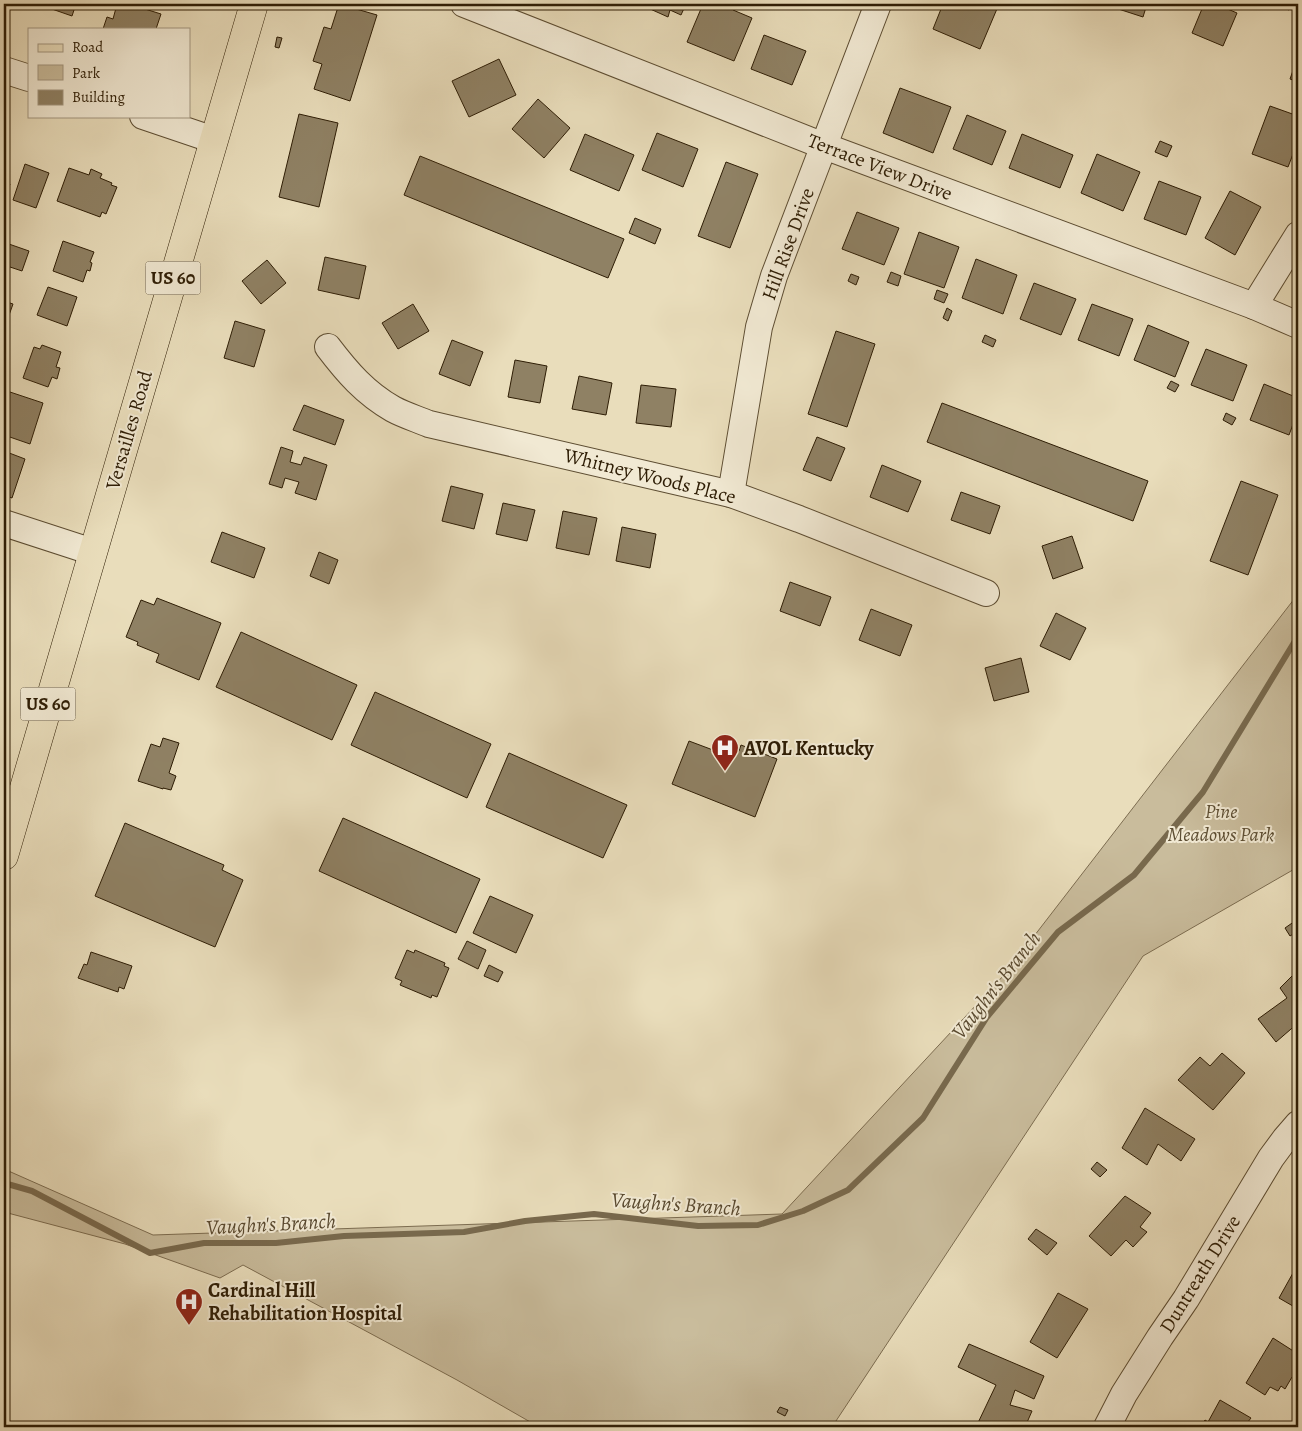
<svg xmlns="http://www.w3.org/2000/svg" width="1302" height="1431" viewBox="0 0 1302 1431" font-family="Alegreya,serif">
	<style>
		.green { fill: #c9bc9c; stroke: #7c6c50 }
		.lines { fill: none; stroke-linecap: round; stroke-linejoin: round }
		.stream { stroke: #78694d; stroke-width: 6 }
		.building { fill: #8f8164; stroke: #2e1d05 }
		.minor-casing { stroke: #5d4d32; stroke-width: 28 }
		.major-casing { stroke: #2e1d05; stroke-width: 29 }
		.minor { stroke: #f1e9d3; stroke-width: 26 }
		.major { stroke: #e9ddbb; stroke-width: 28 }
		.labels { text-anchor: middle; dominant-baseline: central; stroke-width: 4; stroke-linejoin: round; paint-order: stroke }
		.shield { fill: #f1e9d3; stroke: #685a43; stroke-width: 1 }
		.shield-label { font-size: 19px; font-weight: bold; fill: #2e1d05 }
		.street-label { font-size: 20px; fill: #2e1d05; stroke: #f1e9d3 }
		.poi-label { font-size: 20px; font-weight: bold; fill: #2e1d05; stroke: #f1e9d3; text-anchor: start }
		.park-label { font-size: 20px; font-style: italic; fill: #5c4d32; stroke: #f1e9d3 }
		.water-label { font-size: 21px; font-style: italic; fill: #59492f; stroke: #f1e9d3 }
	</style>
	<rect width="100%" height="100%" fill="#e9ddbb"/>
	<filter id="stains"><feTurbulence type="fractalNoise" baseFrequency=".004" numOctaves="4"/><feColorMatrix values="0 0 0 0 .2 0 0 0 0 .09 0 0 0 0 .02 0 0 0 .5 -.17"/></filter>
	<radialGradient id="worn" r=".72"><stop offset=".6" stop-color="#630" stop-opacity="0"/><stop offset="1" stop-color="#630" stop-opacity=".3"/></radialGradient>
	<!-- green -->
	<polygon class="green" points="1298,594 1298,867 1143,956 832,1427 539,1427 457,1380 243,1265 220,1278 125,1244 4,1212 4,1169 153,1235 782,1214 1004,975"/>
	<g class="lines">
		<!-- stream -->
		<polyline class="stream" points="4,1183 32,1191 150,1253 204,1243 276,1243 344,1236 464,1232 525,1221 594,1214 698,1226 758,1225 803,1211 848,1190 923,1118 987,1017 1058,932 1134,875 1203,792 1298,636"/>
	</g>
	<!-- building -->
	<g class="building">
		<polygon points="51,4 76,4 72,16 49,8"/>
		<polygon points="111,4 129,4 161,14 156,29 103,29 107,17 113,19 116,8 110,6"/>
		<polygon points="339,4 377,15 350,101 314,89 322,64 313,61 324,27 331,29"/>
		<polygon points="650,4 686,4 681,15 670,10 668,17 648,8"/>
		<polygon points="703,4 716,4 722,6 723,4 736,4 733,10 752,18 734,61 687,42"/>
		<polygon points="943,4 999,4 980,49 933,29"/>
		<polygon points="1103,4 1147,4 1143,17"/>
		<polygon points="1204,4 1216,4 1237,13 1223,46 1192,33"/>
		<polygon points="1285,4 1292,4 1289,10 1283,7"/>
		<polygon points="764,35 806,51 792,85 751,69"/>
		<polygon points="277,37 282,38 279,48 275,47"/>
		<polygon points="499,59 516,95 469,117 452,81"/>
		<polygon points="1295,65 1298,66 1298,82 1290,79"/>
		<polygon points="1298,87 1298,103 1293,101"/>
		<polygon points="900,88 951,107 933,153 883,133"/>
		<polygon points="538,99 570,128 544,158 512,129"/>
		<polygon points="1270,106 1298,116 1298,141 1288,167 1252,154"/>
		<polygon points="299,114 338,123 319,207 279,197"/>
		<polygon points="967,115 1006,131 992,165 953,149"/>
		<polygon points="657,133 698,149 683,187 642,170"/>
		<polygon points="585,134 634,155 619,191 570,170"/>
		<polygon points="1022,134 1073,155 1060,188 1009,168"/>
		<polygon points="1160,141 1172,146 1167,157 1155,152"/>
		<polygon points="1097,154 1140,172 1123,211 1081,193"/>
		<polygon points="4,155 9,157 4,171"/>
		<polygon points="420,156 624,239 608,278 404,195"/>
		<polygon points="726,162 758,174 730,248 698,236"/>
		<polygon points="25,164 49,173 36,208 13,200"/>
		<polygon points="69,168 89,175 91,169 102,174 100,178 112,183 111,185 117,187 106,214 102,212 100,217 57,201"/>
		<polygon points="1159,181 1201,197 1186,235 1144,219"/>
		<polygon points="4,182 10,184 4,202"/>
		<polygon points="1230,191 1261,207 1235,255 1205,238"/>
		<polygon points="857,212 899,228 884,265 842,249"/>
		<polygon points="635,218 661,229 655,244 629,233"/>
		<polygon points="919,232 959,247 944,288 904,274"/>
		<polygon points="63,241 94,252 90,262 92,263 90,271 87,270 83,282 53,271"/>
		<polygon points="6,243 29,251 22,271 4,265 4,248"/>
		<polygon points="325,257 366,266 359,299 318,290"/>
		<polygon points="976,259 1017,275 1003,314 962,298"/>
		<polygon points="267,260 286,283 261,304 242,281"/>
		<polygon points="891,272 901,276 898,286 887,282"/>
		<polygon points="851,274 859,277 856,285 848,281"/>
		<polygon points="1034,283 1076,299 1061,335 1020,319"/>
		<polygon points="48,287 77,297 67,326 37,315"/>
		<polygon points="937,290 948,294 944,303 934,299"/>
		<polygon points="4,301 13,304 8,318 4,316"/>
		<polygon points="413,304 429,331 398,349 382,323"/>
		<polygon points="1092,304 1133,319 1119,356 1078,340"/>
		<polygon points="947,308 952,311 948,321 943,318"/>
		<polygon points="235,321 265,330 254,367 224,358"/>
		<polygon points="1148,325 1189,342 1175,377 1134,360"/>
		<polygon points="836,331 875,344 847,427 808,414"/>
		<polygon points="985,335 996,340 993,347 982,342"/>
		<polygon points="452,340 483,352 470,386 439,374"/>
		<polygon points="42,345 61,352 56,367 60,368 57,379 52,377 48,387 23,378 34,347 40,349"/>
		<polygon points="1206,349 1247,365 1233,401 1191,385"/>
		<polygon points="515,360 547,366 540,403 508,397"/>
		<polygon points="579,376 612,383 606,415 572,409"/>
		<polygon points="1171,381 1179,385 1175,392 1167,388"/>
		<polygon points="1264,384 1298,398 1298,411 1289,435 1250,420"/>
		<polygon points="641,385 676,389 671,427 636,423"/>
		<polygon points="4,390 43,403 30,444 4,435"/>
		<polygon points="942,403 1148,481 1133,521 927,442"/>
		<polygon points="304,405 344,420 335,445 293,430"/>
		<polygon points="1226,413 1236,418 1232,425 1223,420"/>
		<polygon points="817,437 845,448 831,481 803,470"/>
		<polygon points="281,447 293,451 290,462 301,465 304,457 327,465 316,500 295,493 299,482 285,478 282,488 269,484"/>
		<polygon points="4,451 25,459 12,498 4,495"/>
		<polygon points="882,465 921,481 908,512 870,497"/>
		<polygon points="1241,481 1278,495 1248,575 1210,561"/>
		<polygon points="451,486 483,494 474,529 442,521"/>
		<polygon points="961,492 1000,506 990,534 951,520"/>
		<polygon points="503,503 535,510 527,541 496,534"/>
		<polygon points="563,511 597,518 589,555 556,548"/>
		<polygon points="622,527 656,534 650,568 616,561"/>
		<polygon points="222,532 265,548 254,578 211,562"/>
		<polygon points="1072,536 1083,568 1053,579 1042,546"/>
		<polygon points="319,552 338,560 329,584 310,576"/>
		<polygon points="790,582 831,597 820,626 780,611"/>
		<polygon points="157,598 221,623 199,680 156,662 159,654 137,645 138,642 126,637 141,600 154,605"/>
		<polygon points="871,609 912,625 900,656 859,640"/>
		<polygon points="1056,613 1086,628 1070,660 1040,646"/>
		<polygon points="241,632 357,685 332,740 216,687"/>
		<polygon points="1021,658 1029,692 994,701 985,668"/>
		<polygon points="375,692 491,744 467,798 351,745"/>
		<polygon points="163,738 179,743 169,773 176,776 171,790 163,788 163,789 138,781 151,744 160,747"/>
		<polygon points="689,741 721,753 724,745 739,751 741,745 777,759 755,817 672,784"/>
		<polygon points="509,753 627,805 603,858 486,807"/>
		<polygon points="343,818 480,879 456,933 319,871"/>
		<polygon points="125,823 224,865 222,870 243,880 215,947 95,896"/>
		<polygon points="490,896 533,915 516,953 473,933"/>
		<polygon points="1295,921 1298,926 1298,931 1290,936 1285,928"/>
		<polygon points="467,941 486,950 478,969 458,959"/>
		<polygon points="407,950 414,953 415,950 445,963 444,966 449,968 437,997 432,995 431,998 400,985 402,981 395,978"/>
		<polygon points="91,952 132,966 124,989 119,987 118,992 78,978 84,964 87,965"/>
		<polygon points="489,965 503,972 498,982 484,976"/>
		<polygon points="1298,970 1298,1023 1276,1042 1258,1019 1287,998 1280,988"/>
		<polygon points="1222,1053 1245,1073 1213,1110 1178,1080 1200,1057 1210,1066"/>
		<polygon points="1145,1108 1195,1139 1181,1161 1158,1144 1147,1165 1122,1148"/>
		<polygon points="1097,1162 1107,1170 1100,1177 1091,1169"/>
		<polygon points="1125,1196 1151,1213 1140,1227 1147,1232 1133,1247 1126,1240 1111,1256 1089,1236"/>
		<polygon points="1036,1229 1057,1243 1047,1255 1028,1239"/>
		<polygon points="1298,1264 1298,1309 1279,1298"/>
		<polygon points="1058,1293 1088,1309 1057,1358 1030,1342"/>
		<polygon points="1273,1338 1298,1354 1298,1381 1292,1377 1285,1389 1281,1386 1278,1391 1270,1387 1265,1395 1246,1383"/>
		<polygon points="969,1344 1044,1376 1034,1399 1015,1390 1010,1405 1032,1411 1025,1427 976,1427 996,1385 958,1367"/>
		<polygon points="1220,1400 1251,1418 1244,1427 1200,1427 1205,1420 1208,1422"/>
		<polygon points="780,1407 788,1410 785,1416 777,1412"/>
	</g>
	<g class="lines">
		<defs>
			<g id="minor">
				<polyline points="464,4 824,146 1254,306 1298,325"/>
				<polyline points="4,70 29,78"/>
				<polyline points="143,116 214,140"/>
				<polyline points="1254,306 1298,235"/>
				<path d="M328,347C347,372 365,393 393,409C404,415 417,419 429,424L731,494L799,519L986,593"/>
				<polyline points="731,494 759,327 774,276 878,4"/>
				<polyline points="4,523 93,552"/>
				<polyline points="1107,1427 1124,1394 1160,1337 1186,1299 1271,1158 1285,1139 1298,1124"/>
			</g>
			<polyline id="major" points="4,856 254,4"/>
		</defs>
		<!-- minor casing -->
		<use href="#minor" class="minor-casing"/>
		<!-- major casing -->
		<use href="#major" class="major-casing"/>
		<!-- minor -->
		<use href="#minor" class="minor"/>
		<!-- major -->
		<use href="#major" class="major"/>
	</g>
	<!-- icons -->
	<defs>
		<symbol id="hospital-pin" viewBox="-11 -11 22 30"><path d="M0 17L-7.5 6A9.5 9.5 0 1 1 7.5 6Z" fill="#8f2418" stroke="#f1e9d3"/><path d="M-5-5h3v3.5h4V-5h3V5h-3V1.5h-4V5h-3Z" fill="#fff"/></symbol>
	</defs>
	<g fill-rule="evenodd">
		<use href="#hospital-pin" x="709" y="732" width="32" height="43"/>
		<use href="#hospital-pin" x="173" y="1286" width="32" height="43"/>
	</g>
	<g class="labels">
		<!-- shield labels -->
		<g class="shield">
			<rect x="145.5" y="261.5" width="55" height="33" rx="4"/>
			<rect x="20.5" y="687.5" width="55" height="33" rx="4"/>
		</g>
		<g class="shield-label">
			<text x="173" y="278">US 60</text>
			<text x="48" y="704">US 60</text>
		</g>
		<!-- street labels -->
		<g class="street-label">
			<text transform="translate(880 167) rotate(21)">Terrace View Drive</text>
			<text transform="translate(788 244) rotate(-70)">Hill Rise Drive</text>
			<text transform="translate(129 430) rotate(-74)">Versailles Road</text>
			<text transform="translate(650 476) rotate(14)">Whitney Woods Place</text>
			<text transform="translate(1200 1274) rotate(-58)">Duntreath Drive</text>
		</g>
		<!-- poi labels -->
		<g class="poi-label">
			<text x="744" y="748">AVOL Kentucky</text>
			<text x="208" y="1290">Cardinal Hill<tspan x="208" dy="23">Rehabilitation Hospital</tspan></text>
		</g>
		<!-- park labels -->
		<g class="park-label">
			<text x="1221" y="811">Pine<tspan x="1221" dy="23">Meadows Park</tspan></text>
		</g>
		<!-- water labels -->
		<g class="water-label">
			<text transform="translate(996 985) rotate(-52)">Vaughn's Branch</text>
			<text transform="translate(676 1204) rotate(4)">Vaughn's Branch</text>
			<text transform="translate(271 1224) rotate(-3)">Vaughn's Branch</text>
		</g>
	</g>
	<!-- margin -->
	<rect width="1302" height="1431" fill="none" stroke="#e9ddbb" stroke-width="20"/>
	<rect x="5" y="5" width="1292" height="1421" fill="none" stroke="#2e1d05" stroke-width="2.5"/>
	<rect x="10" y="10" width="1282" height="1411" fill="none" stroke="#2e1d05"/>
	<!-- legend -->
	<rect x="28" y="28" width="162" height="90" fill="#f1e9d3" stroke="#a39781"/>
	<rect x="38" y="44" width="25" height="8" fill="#e9ddbb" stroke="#a39781"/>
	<text x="72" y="52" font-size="15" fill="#2e1d05">Road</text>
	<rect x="38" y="65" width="25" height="15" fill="#c9bc9c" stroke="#a39781"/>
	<text x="72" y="78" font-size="15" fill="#2e1d05">Park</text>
	<rect x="38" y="90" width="25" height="15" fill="#8f8164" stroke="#a39781"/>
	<text x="72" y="102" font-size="15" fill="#2e1d05">Building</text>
	<rect width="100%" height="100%" filter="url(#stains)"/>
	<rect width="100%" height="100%" fill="url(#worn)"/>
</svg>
